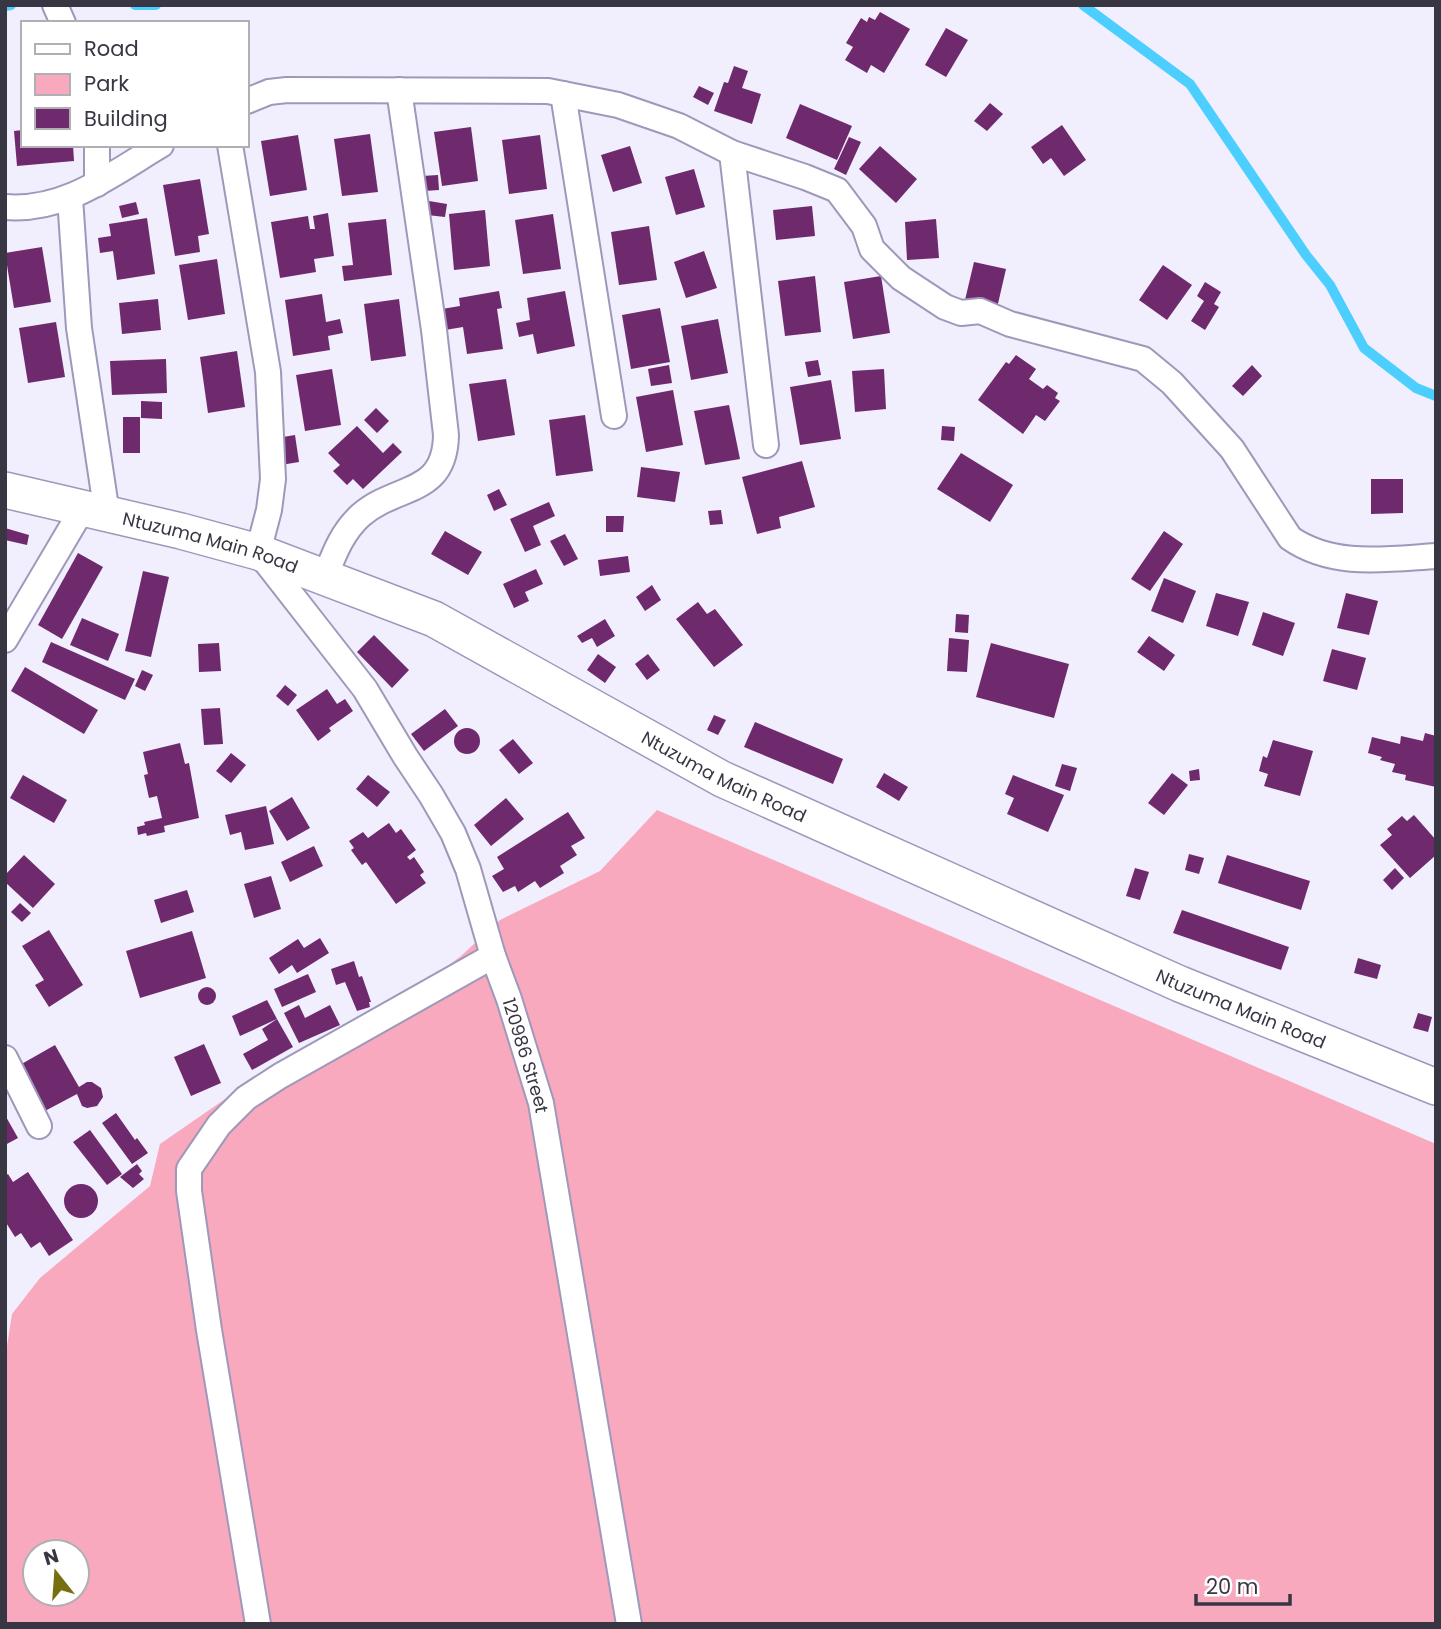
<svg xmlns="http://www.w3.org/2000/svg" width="1441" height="1629" viewBox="0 0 1441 1629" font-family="Poppins,sans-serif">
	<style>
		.green { fill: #f8a9be; fill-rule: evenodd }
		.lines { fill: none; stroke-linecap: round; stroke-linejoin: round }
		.stream { stroke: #4ccffe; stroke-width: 10 }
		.building { fill: #6e2a6d }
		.street-casing { stroke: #9e98ba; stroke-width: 28 }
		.secondary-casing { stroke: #9e98ba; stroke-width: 38 }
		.street { stroke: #fff; stroke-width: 24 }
		.secondary { stroke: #fff; stroke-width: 35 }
		.labels { text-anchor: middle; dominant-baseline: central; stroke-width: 7; stroke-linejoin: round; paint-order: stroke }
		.street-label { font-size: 18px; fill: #393644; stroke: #fff }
	</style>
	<rect width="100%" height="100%" fill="#f1eefd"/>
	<!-- green -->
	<path class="green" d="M657,810L1436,1144V1624H5V1359L12,1314L40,1278L150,1186L160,1144L263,1073L432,978L461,956L500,920L600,871ZM35,1552H77V1594H35Z"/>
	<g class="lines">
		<!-- stream -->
		<g class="stream">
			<polyline points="135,5 156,5"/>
			<polyline points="1083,5 1190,84 1306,255 1330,285 1364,348 1416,388 1436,396"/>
			<polyline points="5,6 11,5"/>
		</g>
	</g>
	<!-- building -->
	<g class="building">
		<polygon points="880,12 910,29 884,73 871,65 867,73 845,60 853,47 846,43 861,18 867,22 869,17 875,20"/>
		<polygon points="946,28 968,40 946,77 925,65"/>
		<polygon points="734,66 748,71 742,88 761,94 752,124 714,111 724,82 728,83"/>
		<polygon points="699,86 714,93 708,105 693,97"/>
		<polygon points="990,103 1003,114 987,131 974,121"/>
		<polygon points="800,104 852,126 837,160 786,138"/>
		<polygon points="1062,125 1086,160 1064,176 1051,158 1043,164 1031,147"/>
		<polygon points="471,127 478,181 442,186 434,132"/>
		<polygon points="23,130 23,145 73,145 74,161 17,166 14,131"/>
		<polygon points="370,134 378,192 342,196 334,139"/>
		<polygon points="298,135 307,190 270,196 261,141"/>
		<polygon points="540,135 547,189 509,194 502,140"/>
		<polygon points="849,137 861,142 846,175 834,169"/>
		<polygon points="630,146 642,183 613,192 601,155"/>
		<polygon points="880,146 917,179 896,203 859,169"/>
		<polygon points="694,169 705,207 676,215 665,177"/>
		<polygon points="438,175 439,190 424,191 422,176"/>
		<polygon points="200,179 209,234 198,236 200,252 175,256 163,185"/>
		<polygon points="429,201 447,204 445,217 427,215"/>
		<polygon points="136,202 139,214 122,218 119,206"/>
		<polygon points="812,206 815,236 776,240 773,210"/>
		<polygon points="485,210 490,266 454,270 449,214"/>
		<polygon points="328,213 334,256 314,259 316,272 280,278 271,222 308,216 310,229 315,229 313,216"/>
		<polygon points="553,214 561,269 523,274 515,220"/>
		<polygon points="147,218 155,274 117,280 113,251 100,253 98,238 111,236 109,224"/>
		<polygon points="386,219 392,275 344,281 342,266 353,265 348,223"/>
		<polygon points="936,219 939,258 907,260 905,222"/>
		<polygon points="649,226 657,280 619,285 611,232"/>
		<polygon points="42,247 51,302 14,308 5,253"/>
		<polygon points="704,251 717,288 686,298 674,262"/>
		<polygon points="217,259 225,314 188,320 179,265"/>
		<polygon points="974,262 1006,269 997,308 965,300"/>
		<polygon points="1163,265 1192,285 1167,320 1139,300"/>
		<polygon points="815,276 821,332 785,336 778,281"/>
		<polygon points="881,276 890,333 853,339 844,282"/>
		<polygon points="1205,282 1221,292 1214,304 1219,307 1205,330 1191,321 1204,301 1197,296"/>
		<polygon points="499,291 502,308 497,309 503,349 467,354 463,327 445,330 442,309 460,306 459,298"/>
		<polygon points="565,291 575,346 537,354 533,334 519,337 516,323 530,320 527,298"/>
		<polygon points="322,294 326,322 340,319 343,333 328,336 330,350 293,356 285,300"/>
		<polygon points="158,299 161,330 122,334 119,303"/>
		<polygon points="399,299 406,356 371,361 364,304"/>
		<polygon points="660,308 670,362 631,369 622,315"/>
		<polygon points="718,319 728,373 691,380 681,326"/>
		<polygon points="56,322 65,377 28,383 19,328"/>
		<polygon points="237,351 245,407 208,413 200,357"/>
		<polygon points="1016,355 1036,369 1029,379 1043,389 1047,385 1058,393 1055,398 1060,401 1045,421 1036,415 1023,434 978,400 1006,362 1009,364"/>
		<polygon points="166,359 167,393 112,395 110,361"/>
		<polygon points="818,360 821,375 808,377 805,362"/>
		<polygon points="669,365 672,383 651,386 648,369"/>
		<polygon points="1252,365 1262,376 1243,396 1232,386"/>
		<polygon points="332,369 341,425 305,431 296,375"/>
		<polygon points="884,369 886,409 855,412 852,371"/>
		<polygon points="506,379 515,435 478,441 469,384"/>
		<polygon points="831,380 841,439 800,445 790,387"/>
		<polygon points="673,390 683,445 646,452 636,397"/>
		<polygon points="141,401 162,402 162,419 141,418"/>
		<polygon points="729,405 740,459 705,465 694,411"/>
		<polygon points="376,408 389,421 377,433 364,420"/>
		<polygon points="585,415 593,471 556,476 549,420"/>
		<rect x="123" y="417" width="17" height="36"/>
		<polygon points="357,426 383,453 393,443 402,452 363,489 353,479 347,485 333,471 340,465 328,453"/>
		<polygon points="942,426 955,427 954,441 941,440"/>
		<polygon points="295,435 299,462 281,465 277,438"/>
		<polygon points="961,453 1013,485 990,522 937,489"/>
		<polygon points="802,461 815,507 779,517 781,528 757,534 742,477"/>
		<polygon points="641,467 680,472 675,502 637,497"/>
		<polygon points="1371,479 1403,479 1403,513 1371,514"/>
		<polygon points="499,489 507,505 494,511 487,495"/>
		<polygon points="549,502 555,516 533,526 541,545 525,552 510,519"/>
		<polygon points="721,510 723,524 710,525 708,511"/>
		<polygon points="606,516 624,516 623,532 606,532"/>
		<polygon points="5,528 29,535 27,545 5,540"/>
		<polygon points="445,531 482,552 468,575 431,554"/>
		<polygon points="1164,531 1183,544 1150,591 1131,579"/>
		<polygon points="565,534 578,559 564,566 550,541"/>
		<polygon points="78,553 103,567 62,639 38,625"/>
		<polygon points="628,556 630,572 600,576 598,560"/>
		<polygon points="536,569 543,584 525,592 529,601 514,608 503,584"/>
		<polygon points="143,571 169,577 151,657 125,651"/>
		<polygon points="1164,578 1196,591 1183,623 1151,611"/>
		<polygon points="652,585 661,600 645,611 636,597"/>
		<polygon points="1216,593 1249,602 1238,636 1206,626"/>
		<polygon points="1346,593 1378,601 1369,635 1337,628"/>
		<polygon points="698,602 707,614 715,609 743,645 714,667 676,619"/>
		<polygon points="1263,612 1295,623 1283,656 1252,645"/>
		<polygon points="956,614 969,615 968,633 955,632"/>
		<polygon points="82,618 119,634 108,661 70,645"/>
		<polygon points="605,619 615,636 597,647 592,638 582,643 577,636"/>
		<polygon points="374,635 409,670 392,688 357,652"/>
		<polygon points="1149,636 1175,655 1164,671 1137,652"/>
		<polygon points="949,638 969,640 967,672 947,671"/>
		<polygon points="51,642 135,679 125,700 42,662"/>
		<polygon points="219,643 221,671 199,672 198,644"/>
		<polygon points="991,643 1069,664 1054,718 976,697"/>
		<polygon points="1332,649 1366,658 1357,690 1323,681"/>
		<polygon points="598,654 616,667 605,683 587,670"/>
		<polygon points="648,654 660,670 647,680 635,664"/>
		<polygon points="25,667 98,710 84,734 11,691"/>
		<polygon points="142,670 153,675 145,691 135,686"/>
		<polygon points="285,685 297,695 288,706 276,696"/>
		<polygon points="327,689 337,704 345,699 353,711 329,728 331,731 318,741 296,710"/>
		<polygon points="220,708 223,744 204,745 201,709"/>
		<polygon points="445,709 458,726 424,751 411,734"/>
		<polygon points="714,715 726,720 718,735 707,730"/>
		<polygon points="755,722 843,759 833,784 744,747"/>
		<circle cx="467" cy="741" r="13"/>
		<polygon points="1425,733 1436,736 1436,787 1405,780 1406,775 1392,772 1395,764 1380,760 1382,757 1368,753 1372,737 1400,744 1401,736 1423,741"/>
		<polygon points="513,739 533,763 519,774 499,750"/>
		<polygon points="1273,740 1313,751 1300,796 1264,786 1268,774 1259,771 1263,756 1267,758"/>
		<polygon points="180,743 185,764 189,763 199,818 164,826 165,832 147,836 146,833 138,835 137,827 145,825 144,822 162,818 157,796 149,798 144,775 148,774 143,752"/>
		<polygon points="231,753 246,765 231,783 216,771"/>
		<polygon points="1062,764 1077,768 1070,791 1055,786"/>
		<polygon points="1199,769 1200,780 1190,781 1189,771"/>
		<polygon points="884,773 908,787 899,801 876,787"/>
		<polygon points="1172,773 1188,785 1164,815 1148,803"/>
		<polygon points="23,775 67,800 54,823 10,798"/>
		<polygon points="368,775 390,792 377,807 356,789"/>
		<polygon points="1013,775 1064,795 1048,832 1007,814 1014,798 1005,794"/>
		<polygon points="292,797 310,828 287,841 269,811"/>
		<polygon points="506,798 524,819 491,846 474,825"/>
		<polygon points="266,806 274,844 245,850 241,832 230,835 225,815"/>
		<polygon points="568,812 585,838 571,846 577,855 560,866 564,873 540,888 535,881 518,892 515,886 503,892 492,876 504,869 497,857"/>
		<polygon points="1414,815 1436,840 1436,855 1410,878 1380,845 1392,835 1387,829 1402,816 1407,821"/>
		<polygon points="389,823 396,833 401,829 416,850 407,857 410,860 414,857 424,872 420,875 426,883 396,904 366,862 362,865 351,850 354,848 349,841 363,832 368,838"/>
		<polygon points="314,846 323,866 290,882 281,862"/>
		<polygon points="1189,854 1204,858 1199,874 1185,870"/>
		<polygon points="24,855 55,884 33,908 5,882 5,875"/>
		<polygon points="1227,855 1310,881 1301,910 1218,883"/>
		<polygon points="1135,868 1149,872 1140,900 1126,896"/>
		<polygon points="1395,868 1404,878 1392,890 1383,880"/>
		<polygon points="271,876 281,909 254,918 244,884"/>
		<polygon points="187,890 194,912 161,923 154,900"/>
		<polygon points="20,903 31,913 22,922 11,912"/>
		<polygon points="1182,910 1289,947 1281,970 1173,933"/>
		<polygon points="49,930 83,985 49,1007 35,985 44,980 22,946"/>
		<polygon points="192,931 206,978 140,998 126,951"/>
		<polygon points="320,938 329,953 297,973 292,965 279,974 269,958 298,939 304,948"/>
		<polygon points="1358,958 1381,965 1377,979 1354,973"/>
		<polygon points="354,961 359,977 362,976 371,1002 369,1002 370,1007 357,1011 345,982 336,985 331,969"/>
		<polygon points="308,974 316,992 282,1007 274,989"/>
		<circle cx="207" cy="996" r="9"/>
		<polygon points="267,1000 277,1019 240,1036 232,1016"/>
		<polygon points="299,1005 305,1018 330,1005 340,1025 299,1043 284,1013"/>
		<polygon points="1418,1013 1432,1017 1428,1032 1413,1028"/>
		<polygon points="277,1019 293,1047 252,1070 243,1054 268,1040 262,1029"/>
		<polygon points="204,1044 221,1083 191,1096 174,1057"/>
		<polygon points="55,1045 79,1087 87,1082 92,1082 101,1088 103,1097 97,1106 87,1108 82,1106 77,1094 43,1112 18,1066"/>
		<polygon points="116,1113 135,1140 137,1138 148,1153 132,1164 102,1123"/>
		<polygon points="5,1115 18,1138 5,1145"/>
		<polygon points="90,1130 122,1174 107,1185 73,1142"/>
		<polygon points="137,1164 142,1171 139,1174 144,1179 133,1188 120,1177"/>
		<polygon points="28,1172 73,1240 49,1256 40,1242 31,1248 21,1233 15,1237 5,1221 5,1176 8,1174 13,1182"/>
		<circle cx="81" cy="1201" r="17"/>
	</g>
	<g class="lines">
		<defs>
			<g id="street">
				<polyline points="55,5 63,23"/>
				<polyline points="563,94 614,416"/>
				<path d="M247,101L269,92L287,90L548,91L618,105L679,126L732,153L805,177L837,190L864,226L872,249L901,278L945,307L961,313L980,311L1010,324L1143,359L1172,383L1232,449L1290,538C1333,568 1387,559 1436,556"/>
				<polyline points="97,145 97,184"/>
				<path id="s1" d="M230,145L268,372L273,479L269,510L258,552L365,689L405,756L431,795L453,833L468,869L493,956L509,999L541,1103L629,1624"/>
				<polyline points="732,153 766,445"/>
				<polyline points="70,198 79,328 107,514"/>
				<path d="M5,207C65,212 112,174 161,145"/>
				<path d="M325,577C334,554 342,532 361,515C397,484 445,496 446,435L434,330L399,90"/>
				<polyline points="5,640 83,508"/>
				<polyline points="5,1058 39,1126"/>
				<polyline points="258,1624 209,1330 189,1191 189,1169 219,1125 246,1098 280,1076 493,956"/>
			</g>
			<g id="secondary">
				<path id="s2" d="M5,490L181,531L258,552L434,619L722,779L1180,984L1436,1087"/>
			</g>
		</defs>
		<!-- street casing -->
		<use href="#street" class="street-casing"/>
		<!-- secondary casing -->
		<use href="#secondary" class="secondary-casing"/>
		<!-- street -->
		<use href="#street" class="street"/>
		<!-- secondary -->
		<use href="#secondary" class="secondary"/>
	</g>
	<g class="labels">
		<!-- street labels -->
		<g class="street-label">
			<text stroke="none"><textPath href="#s2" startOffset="212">Ntuzuma Main Road</textPath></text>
			<text stroke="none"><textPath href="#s2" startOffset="779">Ntuzuma Main Road</textPath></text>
			<text stroke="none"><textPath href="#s2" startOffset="1346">Ntuzuma Main Road</textPath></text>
			<text stroke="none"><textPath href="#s1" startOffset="989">120986 Street</textPath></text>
		</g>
	</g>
	<!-- border -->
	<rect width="1441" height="1629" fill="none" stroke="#393644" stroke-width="14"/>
	<!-- legend -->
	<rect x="21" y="21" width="228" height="126" fill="#ffffff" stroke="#b0afb4" stroke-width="2"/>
	<rect x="35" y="44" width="35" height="10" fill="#ffffff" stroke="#b0afb4" stroke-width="2"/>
	<text x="84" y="56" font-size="21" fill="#393644">Road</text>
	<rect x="35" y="74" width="35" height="21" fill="#f8a9be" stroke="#b0afb4" stroke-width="2"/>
	<text x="84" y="91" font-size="21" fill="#393644">Park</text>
	<rect x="35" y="108" width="35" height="21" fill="#6e2a6d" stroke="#b0afb4" stroke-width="2"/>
	<text x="84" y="126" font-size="21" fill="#393644">Building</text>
	<!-- north arrow -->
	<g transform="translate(56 1573) rotate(343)"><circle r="33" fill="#ffffff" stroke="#b0afb4" stroke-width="2"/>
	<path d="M0-5L12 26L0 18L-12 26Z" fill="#776f0f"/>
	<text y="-10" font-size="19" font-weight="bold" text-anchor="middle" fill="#393644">N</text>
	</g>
	<!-- scale -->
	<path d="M1196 1594v10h94v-10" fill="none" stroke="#393644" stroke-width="3.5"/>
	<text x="1206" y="1594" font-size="21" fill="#393644" stroke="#ffffff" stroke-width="5" paint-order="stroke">20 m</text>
</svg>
